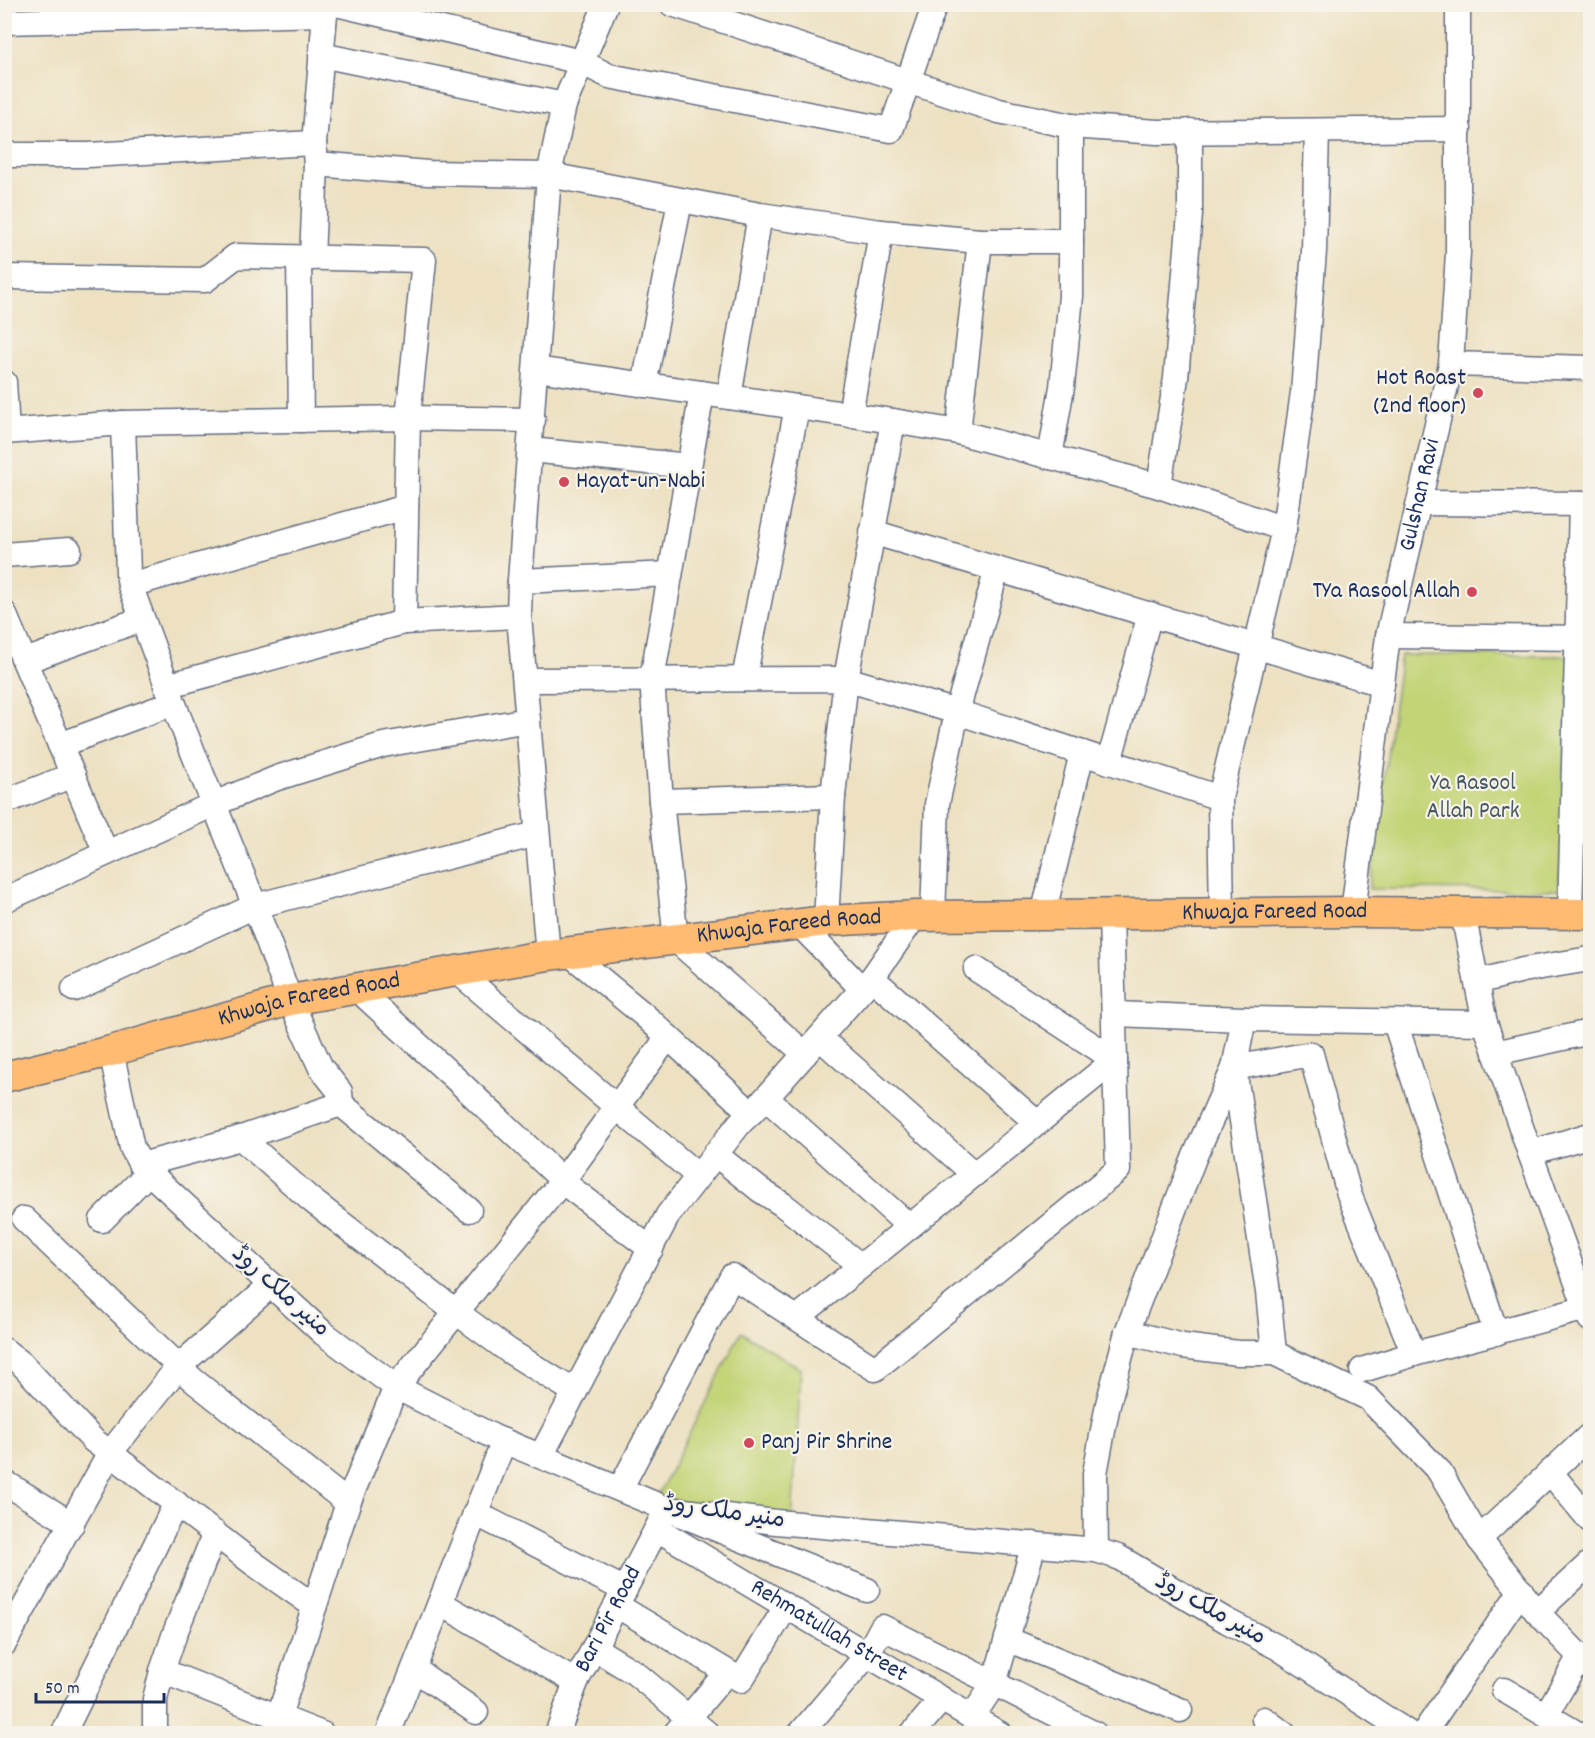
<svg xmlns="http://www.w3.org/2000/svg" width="1595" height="1738" viewBox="0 0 1595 1738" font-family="Dekko,'Playpen Sans Arabic',sans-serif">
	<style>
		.green { fill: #c3d477; stroke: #6f826a; stroke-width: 1.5 }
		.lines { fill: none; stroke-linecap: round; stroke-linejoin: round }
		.minor-casing { stroke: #646d81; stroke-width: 27 }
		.major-casing { stroke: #646d81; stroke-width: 33 }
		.minor { stroke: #fff; stroke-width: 24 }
		.major { stroke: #ffbb71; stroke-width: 30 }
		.poi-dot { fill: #d1495b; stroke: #f7f3e8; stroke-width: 2 }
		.labels { text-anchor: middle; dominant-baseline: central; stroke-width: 4.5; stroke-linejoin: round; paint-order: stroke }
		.poi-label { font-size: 24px; fill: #1b2f5e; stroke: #f7f3e8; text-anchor: end }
		.street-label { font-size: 24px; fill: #1b2f5e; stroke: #f7f3e8 }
		.park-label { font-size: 24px; fill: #455864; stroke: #f7f3e8 }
	</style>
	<rect width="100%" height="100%" fill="#f7f3e8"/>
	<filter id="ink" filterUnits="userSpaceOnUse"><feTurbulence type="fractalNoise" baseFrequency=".0167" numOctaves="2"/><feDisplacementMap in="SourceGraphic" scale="12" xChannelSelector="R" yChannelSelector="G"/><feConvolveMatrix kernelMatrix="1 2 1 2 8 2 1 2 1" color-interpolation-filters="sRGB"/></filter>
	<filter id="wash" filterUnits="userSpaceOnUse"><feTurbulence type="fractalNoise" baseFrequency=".008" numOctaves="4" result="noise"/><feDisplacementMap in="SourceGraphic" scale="24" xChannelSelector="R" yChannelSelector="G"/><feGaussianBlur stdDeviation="1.35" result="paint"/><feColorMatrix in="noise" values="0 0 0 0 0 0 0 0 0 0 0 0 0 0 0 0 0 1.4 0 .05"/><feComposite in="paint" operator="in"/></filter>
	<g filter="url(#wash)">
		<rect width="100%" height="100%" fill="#ede1c2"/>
		<!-- green -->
		<g class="green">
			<polygon points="233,4 56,12 55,5"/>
			<polygon points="1401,655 1570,656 1559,890 1369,889"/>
			<polygon points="741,1332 801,1369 792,1523 654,1503"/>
		</g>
	</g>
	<g filter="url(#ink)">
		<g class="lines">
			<defs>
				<g id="minor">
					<polyline points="337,4 581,62 609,76 891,130 935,4"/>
					<polyline points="672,4 999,111 1071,126 1157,132 1459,129"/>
					<polyline points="4,22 325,14"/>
					<polyline points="321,55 564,105"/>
					<polyline points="4,155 88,155 314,143"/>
					<polyline points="316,164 428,173 549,175 760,215 881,232 980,241 1071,241"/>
					<polyline points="299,258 301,420"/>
					<polyline points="312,258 316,164 314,143 325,14 331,4"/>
					<polyline points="4,277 205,280 236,256 424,260 408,418 404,622"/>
					<polyline points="1451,364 1590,368"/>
					<polyline points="536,369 893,421 958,432 1159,486 1284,529"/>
					<polyline points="4,382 7,431"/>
					<polyline points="644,385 680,201"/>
					<polyline points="702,393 652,679 661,801 676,940 805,1054"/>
					<polyline points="729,397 760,215"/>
					<polyline points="850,415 881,232"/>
					<polyline points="123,423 128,573 130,585 178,715 255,906 290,1000 321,1068 340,1092 341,1104 469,1210"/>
					<polyline points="4,432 123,423 408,418 533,420"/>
					<polyline points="958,432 980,241"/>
					<polyline points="530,450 689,466"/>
					<polyline points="1050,457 1062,387 1071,296 1071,126"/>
					<polyline points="1159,486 1176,378 1190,214 1190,131"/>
					<polyline points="1419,503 1590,504"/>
					<polyline points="872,532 1382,684"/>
					<polyline points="4,555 69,550"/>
					<polyline points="520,581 670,574"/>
					<polyline points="130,585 406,507"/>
					<polyline points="4,613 106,853"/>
					<polyline points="1388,636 1590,638"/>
					<polyline points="25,661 142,619"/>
					<polyline points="744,679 797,407"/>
					<polyline points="525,680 846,679 957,712 1220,798"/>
					<polyline points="166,686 404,622 519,616"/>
					<polyline points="60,745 173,703"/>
					<polyline points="1109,762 1150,614"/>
					<polyline points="661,801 833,796"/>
					<polyline points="4,802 73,775"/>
					<polyline points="4,900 214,804 277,778 383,745 528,720"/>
					<path id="s1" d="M1353,912L1388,636L1451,364L1458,253V4"/>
					<polyline points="1222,914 1220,798 1284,529 1303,392 1314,251 1317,131"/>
					<polyline points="1463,914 1485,1023 1530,1153 1590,1319"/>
					<polyline points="1570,914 1581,504"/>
					<polyline points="1043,915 1082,753"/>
					<polyline points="933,916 937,804 957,712 997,569"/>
					<polyline points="826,921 833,796 846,679 893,421"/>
					<polyline points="800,925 862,989"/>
					<polyline points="569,953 644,1015 751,1113"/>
					<polyline points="548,955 519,616 520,581 549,175 564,105 606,4"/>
					<polyline points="458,972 698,1176"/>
					<polyline points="872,978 1037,1123"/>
					<polyline points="1477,982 1523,970 1590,959"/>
					<polyline points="356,988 459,1082 572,1189 651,1249"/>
					<polyline points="74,989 255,906 537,834"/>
					<polyline points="1114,1014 1244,1019 1485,1023"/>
					<polyline points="1395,1022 1496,1333"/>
					<polyline points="820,1038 974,1174"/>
					<polyline points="111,1051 132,1148 141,1165 323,1333 396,1387 494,1437 667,1509 776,1522 1096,1550 1118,1557 1227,1621 1277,1647 1410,1734"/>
					<polyline points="1495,1053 1590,1032"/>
					<polyline points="766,1098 909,1226"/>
					<polyline points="241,1138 310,1199 456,1312 509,1351 575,1392"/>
					<polyline points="1530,1153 1590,1135"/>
					<polyline points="715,1154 760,1190 782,1204 861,1266"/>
					<polyline points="141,1165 241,1138 341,1104"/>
					<polyline points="24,1219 193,1380 348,1503"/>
					<polyline points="102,1220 148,1173"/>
					<polyline points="797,1318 1115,1060 976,969"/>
					<polyline points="1127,1332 1183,1346 1238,1353 1274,1353 1368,1398 1439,1471 1479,1539 1537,1612 1590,1667"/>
					<polyline points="4,1350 21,1363 93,1440 253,1563 314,1606"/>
					<polyline points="1274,1353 1268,1292 1234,1068 1311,1054 1349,1194 1414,1354"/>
					<polyline points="1362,1370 1414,1354 1587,1308"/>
					<polyline points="541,1456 668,1215 740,1123 766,1098 872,978 915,916"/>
					<polyline points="1550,1472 1590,1520"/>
					<polyline points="4,1482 72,1524"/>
					<polyline points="620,1489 732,1276 875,1369 1118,1170 1111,915"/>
					<polyline points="475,1513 625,1590"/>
					<path id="s2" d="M657,1529L1000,1734"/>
					<polyline points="215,1533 175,1633 162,1671 322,1734"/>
					<polyline points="1479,1539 1590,1435"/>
					<polyline points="1096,1550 1095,1473 1108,1404 1127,1332 1194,1158 1234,1068 1244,1019"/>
					<polyline points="440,1603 576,1682"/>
					<polyline points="616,1605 741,1680 786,1607"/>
					<polyline points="1537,1612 1590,1563"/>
					<polyline points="1007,1639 1180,1710"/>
					<polyline points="4,1644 110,1453 178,1367 271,1285"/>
					<polyline points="594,1648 635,1673 708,1734"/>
					<polyline points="414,1669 476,1712"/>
					<polyline points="1504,1690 1578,1734"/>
					<polyline points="1546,1715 1580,1656"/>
					<polyline points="279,1716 348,1503 396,1387 563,1180 668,1037"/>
					<polyline points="972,1717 994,1684 1034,1544"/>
					<polyline points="1264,1719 1284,1734"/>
					<polyline points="63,1734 176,1503"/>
					<polyline points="155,1734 155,1699 162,1671"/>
					<polyline points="388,1734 504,1441"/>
					<path id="s3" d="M557,1734L576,1682L667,1509L867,1590"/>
					<polyline points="675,1734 727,1672"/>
					<polyline points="800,1734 867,1655 882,1627 1095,1734"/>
					<polyline points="912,1734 942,1699"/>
					<polyline points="1423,1734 1521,1591"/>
				</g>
				<g id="major">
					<path id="s4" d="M4,1077L111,1051L290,1000L548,955L826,921L915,916L1043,915L1353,912L1590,914"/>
				</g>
			</defs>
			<!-- minor casing -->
			<use href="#minor" class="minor-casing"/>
			<!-- major casing -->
			<use href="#major" class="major-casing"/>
			<!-- minor -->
			<use href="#minor" class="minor"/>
			<!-- major -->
			<use href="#major" class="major"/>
		</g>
	</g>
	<!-- markers -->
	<g class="poi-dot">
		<circle cx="1478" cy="393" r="6"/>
		<circle cx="564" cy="482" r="6"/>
		<circle cx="1472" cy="592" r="6"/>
		<circle cx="749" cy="1443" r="6"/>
	</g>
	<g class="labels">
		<!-- poi labels -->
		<g class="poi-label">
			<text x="1466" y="379">Hot Roast<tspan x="1466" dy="28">(2nd floor)</tspan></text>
			<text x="576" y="482" text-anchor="start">Hayat-un-Nabi</text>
			<text x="1460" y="592">TYa Rasool Allah</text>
			<text x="761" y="1443" text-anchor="start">Panj Pir Shrine</text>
		</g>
		<!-- street labels -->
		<g class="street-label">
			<text stroke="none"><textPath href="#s1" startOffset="423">Gulshan Ravi</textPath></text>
			<text stroke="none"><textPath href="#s4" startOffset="1287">Khwaja Fareed Road</textPath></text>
			<text stroke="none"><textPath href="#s4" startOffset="801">Khwaja Fareed Road</textPath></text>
			<text stroke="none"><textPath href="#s4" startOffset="315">Khwaja Fareed Road</textPath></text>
			<text transform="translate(280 1292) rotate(42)">منیر ملک روڈ</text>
			<text transform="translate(724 1513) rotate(8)">منیر ملک روڈ</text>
			<text transform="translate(1210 1610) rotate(29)">منیر ملک روڈ</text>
			<text stroke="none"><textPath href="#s3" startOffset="126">Bari Pir Road</textPath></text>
			<text stroke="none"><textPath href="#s2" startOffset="200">Rehmatullah Street</textPath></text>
		</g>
		<!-- park labels -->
		<g class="park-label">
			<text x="1473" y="784">Ya Rasool<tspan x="1473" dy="28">Allah Park</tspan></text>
		</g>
	</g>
	<!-- margin -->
	<rect width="1595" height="1738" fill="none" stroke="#f7f3e8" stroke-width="24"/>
	<!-- scale -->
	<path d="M36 1693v9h128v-9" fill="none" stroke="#1b2f5e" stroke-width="3"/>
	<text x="45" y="1693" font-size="18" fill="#1b2f5e" stroke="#f7f3e8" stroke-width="4.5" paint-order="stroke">50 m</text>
</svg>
